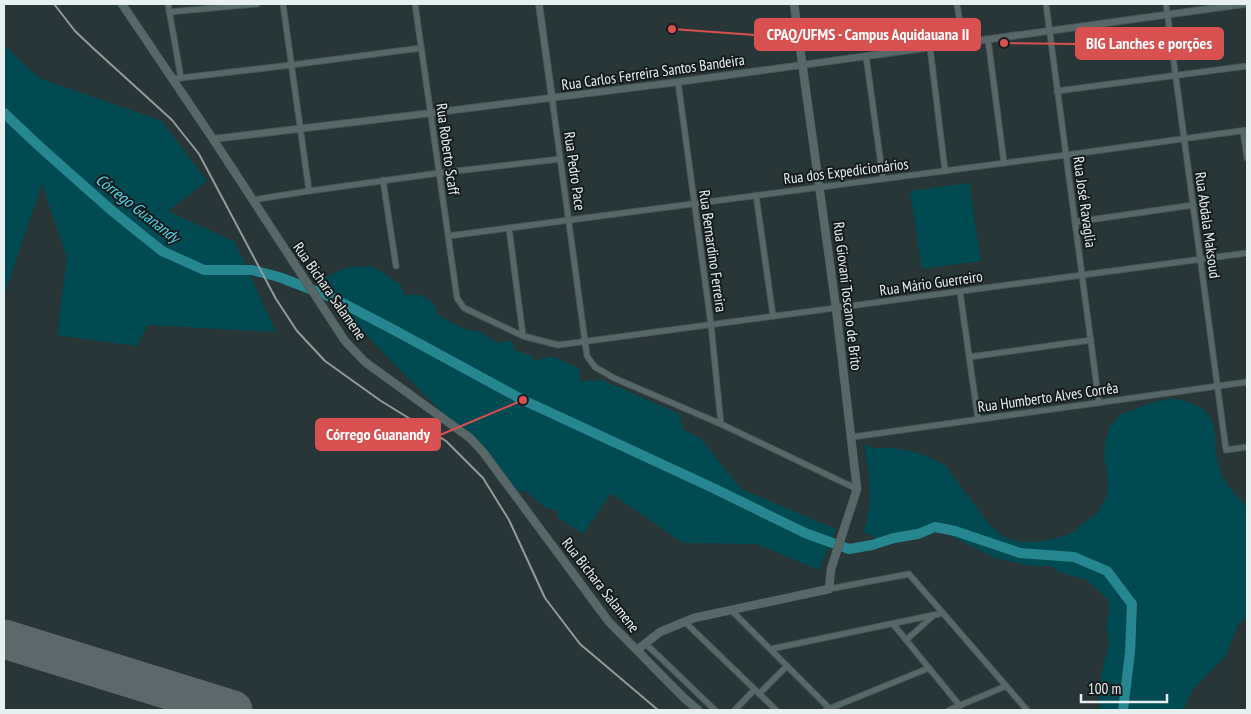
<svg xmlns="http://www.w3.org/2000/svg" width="1251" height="714" viewBox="0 0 1251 714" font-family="'PT Sans Narrow',sans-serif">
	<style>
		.green { fill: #004a51 }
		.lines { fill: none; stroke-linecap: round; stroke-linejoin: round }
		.river { stroke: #278790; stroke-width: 10 }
		.runway { stroke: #5c686a; stroke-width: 39 }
		.minor-casing { stroke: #485556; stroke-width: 7 }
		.tertiary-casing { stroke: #485556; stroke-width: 8 }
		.secondary-casing { stroke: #485556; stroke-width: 9 }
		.minor { stroke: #586869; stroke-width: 5 }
		.tertiary { stroke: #586869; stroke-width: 6 }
		.secondary { stroke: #586869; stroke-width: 8 }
		.rail { stroke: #8f9b9c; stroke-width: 2 }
		.labels { text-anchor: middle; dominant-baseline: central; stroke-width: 4; stroke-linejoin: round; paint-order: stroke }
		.street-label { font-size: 15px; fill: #e7f0f1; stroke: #161c1d }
		.water-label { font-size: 16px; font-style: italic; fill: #52d9e6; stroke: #161c1d }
		.leader { fill: none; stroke: #d95050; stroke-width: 2 }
		.callout-dot { fill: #d95050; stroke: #161c1d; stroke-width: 2 }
		.callout { fill: #d95050; stroke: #d95050; stroke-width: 2 }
		.callout-label { font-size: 16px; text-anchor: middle; font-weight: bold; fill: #fff }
	</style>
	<rect width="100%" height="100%" fill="#283638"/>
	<!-- green -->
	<g class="green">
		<polygon points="4,45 39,78 162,121 207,181 168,211 235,242 276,332 148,325 137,346 57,335 67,257 42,184 4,296"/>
		<polygon points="969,183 981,261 922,269 910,191"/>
		<polygon points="372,266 400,284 405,295 422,295 434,304 437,314 463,329 480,331 489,338 499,343 512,340 514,350 532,356 534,361 551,356 579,368 580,381 602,380 680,414 683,429 701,439 741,489 836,529 819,570 757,544 683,543 611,493 583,534 557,517 558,511 546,508 526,491 519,492 313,280 328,277 338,271 351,267"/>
		<path d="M1172,398L1189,402L1205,410L1214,425L1217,460L1223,478L1233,492L1247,507V616L1239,624L1225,656L1192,691L1183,710H1100L1098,690L1109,643L1106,626L1109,613L1108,599L1085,579L1064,574L1050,566H1032L995,558L947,534L931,529L913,530L896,534L880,540L864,532C865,524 868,516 869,508C872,487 868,466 864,445L875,448H894L912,451L929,457L945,465L989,524L1002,536L1018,542H1036L1053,539L1070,534L1098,512L1107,496L1108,479L1105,462V444L1109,428L1120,415L1153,402Z"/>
	</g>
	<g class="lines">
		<!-- river -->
		<polyline class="river" points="4,113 40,147 111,210 162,251 204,270 252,270 279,277 331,297 396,331 523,400 711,487 805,533 849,549 872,545 894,538 918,534 935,527 955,531 1020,553 1074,557 1107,571 1132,604 1130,653 1123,710"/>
		<!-- runway -->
		<polyline class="runway" points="4,639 233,710"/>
		<defs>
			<g id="minor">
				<polyline points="168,4 181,78"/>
				<polyline points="283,4 309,191 439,173 560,159"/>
				<polyline points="415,4 457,298 464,308 523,336"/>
				<polyline points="957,4 963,43"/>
				<polyline points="1046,4 1099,403"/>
				<polyline points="1166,4 1226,450 1247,447"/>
				<polyline points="169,12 257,4"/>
				<polyline points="988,39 1004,163"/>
				<polyline points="930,47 945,171"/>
				<polyline points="866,56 883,179"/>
				<polyline points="172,79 291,65 421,48"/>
				<polyline points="678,82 711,325 721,424"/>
				<polyline points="1057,91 1247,66"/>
				<polyline points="552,98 587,356 595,367 614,378 721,424 857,489"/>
				<polyline points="1243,131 1247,158"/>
				<polyline points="383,180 396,266"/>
				<polyline points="756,195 773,316"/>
				<polyline points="252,200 309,191"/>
				<polyline points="1075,222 1193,205"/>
				<polyline points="509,228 523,336 558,345 1247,253"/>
				<polyline points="448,236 1066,155 1247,130"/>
				<polyline points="960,292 978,419"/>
				<polyline points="969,357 1091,340"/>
				<polyline points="852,437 1247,382"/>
				<polyline points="829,589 909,574 1027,710"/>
				<polyline points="731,610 830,709"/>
				<polyline points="685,622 776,710"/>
				<polyline points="893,624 960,706"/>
				<polyline points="906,640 933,616"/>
				<polyline points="645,643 715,710"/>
				<polyline points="771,649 943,613"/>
				<polyline points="759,694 787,666"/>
				<polyline points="735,710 754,690"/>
				<polyline points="826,710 929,668"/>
				<polyline points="949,710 1006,686"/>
			</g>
			<g id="tertiary">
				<polyline points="539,4 552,98"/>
				<polyline points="213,139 431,113 678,82 1244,4"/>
			</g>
			<g id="secondary">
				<polyline points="122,4 213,139 345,341 365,362 470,438 483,452 609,622 684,698 698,710"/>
				<polyline points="637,650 660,632 694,618 829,589 831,569 857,489 836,308 794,4"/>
			</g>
		</defs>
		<!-- minor casing -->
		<use href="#minor" class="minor-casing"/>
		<!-- tertiary casing -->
		<use href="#tertiary" class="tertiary-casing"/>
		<!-- secondary casing -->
		<use href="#secondary" class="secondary-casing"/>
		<!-- minor -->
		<use href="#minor" class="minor"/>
		<!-- tertiary -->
		<use href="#tertiary" class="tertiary"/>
		<!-- secondary -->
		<use href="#secondary" class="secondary"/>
		<!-- rail -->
		<polyline class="rail" points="54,4 75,31 94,49 172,120 199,154 276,299 297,331 325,361 381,401 446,441 483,478 509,520 545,598 580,644 658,710"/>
	</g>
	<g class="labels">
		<!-- street labels -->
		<g class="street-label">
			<text transform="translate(653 72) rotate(-8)">Rua Carlos Ferreira Santos Bandeira</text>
			<text transform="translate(448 149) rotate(82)">Rua Roberto Scaff</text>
			<text transform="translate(575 171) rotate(82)">Rua Pedro Pace</text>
			<text transform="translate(846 171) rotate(-7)">Rua dos Expedicionários</text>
			<text transform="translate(1085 202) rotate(82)">Rua José Ravaglia</text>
			<text transform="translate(1208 225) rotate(82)">Rua Abdala Maksoud</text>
			<text transform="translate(713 251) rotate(82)">Rua Bernardino Ferreira</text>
			<text transform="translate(931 283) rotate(-8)">Rua Mário Guerreiro</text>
			<text transform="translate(330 291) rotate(55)">Rua Bichara Salamene</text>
			<text transform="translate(848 296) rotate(83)">Rua Giovani Toscano de Brito</text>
			<text transform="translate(1048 397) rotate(-8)">Rua Humberto Alves Corrêa</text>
			<text transform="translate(601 585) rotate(52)">Rua Bichara Salamene</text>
		</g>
		<!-- water labels -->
		<g class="water-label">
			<text transform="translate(138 208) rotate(38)">Córrego Guanandy</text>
		</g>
	</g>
	<!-- callouts -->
	<path class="leader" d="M672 29L755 35M1004 43L1076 44M523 400L440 435"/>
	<g class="callout-dot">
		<circle cx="672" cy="29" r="5"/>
		<circle cx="1004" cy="43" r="5"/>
		<circle cx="523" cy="400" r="5"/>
	</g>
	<g class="callout">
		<rect x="755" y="19" width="225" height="31" rx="5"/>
		<rect x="1076" y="28" width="147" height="31" rx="5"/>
		<rect x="316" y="419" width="124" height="31" rx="5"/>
	</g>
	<g class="callout-label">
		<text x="868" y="40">CPAQ/UFMS - Campus Aquidauana II</text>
		<text x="1149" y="49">BIG Lanches e porções</text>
		<text x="378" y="440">Córrego Guanandy</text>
	</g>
	<!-- border -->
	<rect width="1251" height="714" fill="none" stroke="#e7f0f1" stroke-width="10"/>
	<!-- scale -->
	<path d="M1081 694v8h86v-8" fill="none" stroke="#e7f0f1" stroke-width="2.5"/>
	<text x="1088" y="694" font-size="15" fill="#e7f0f1" stroke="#161c1d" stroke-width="4" paint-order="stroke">100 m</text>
</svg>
